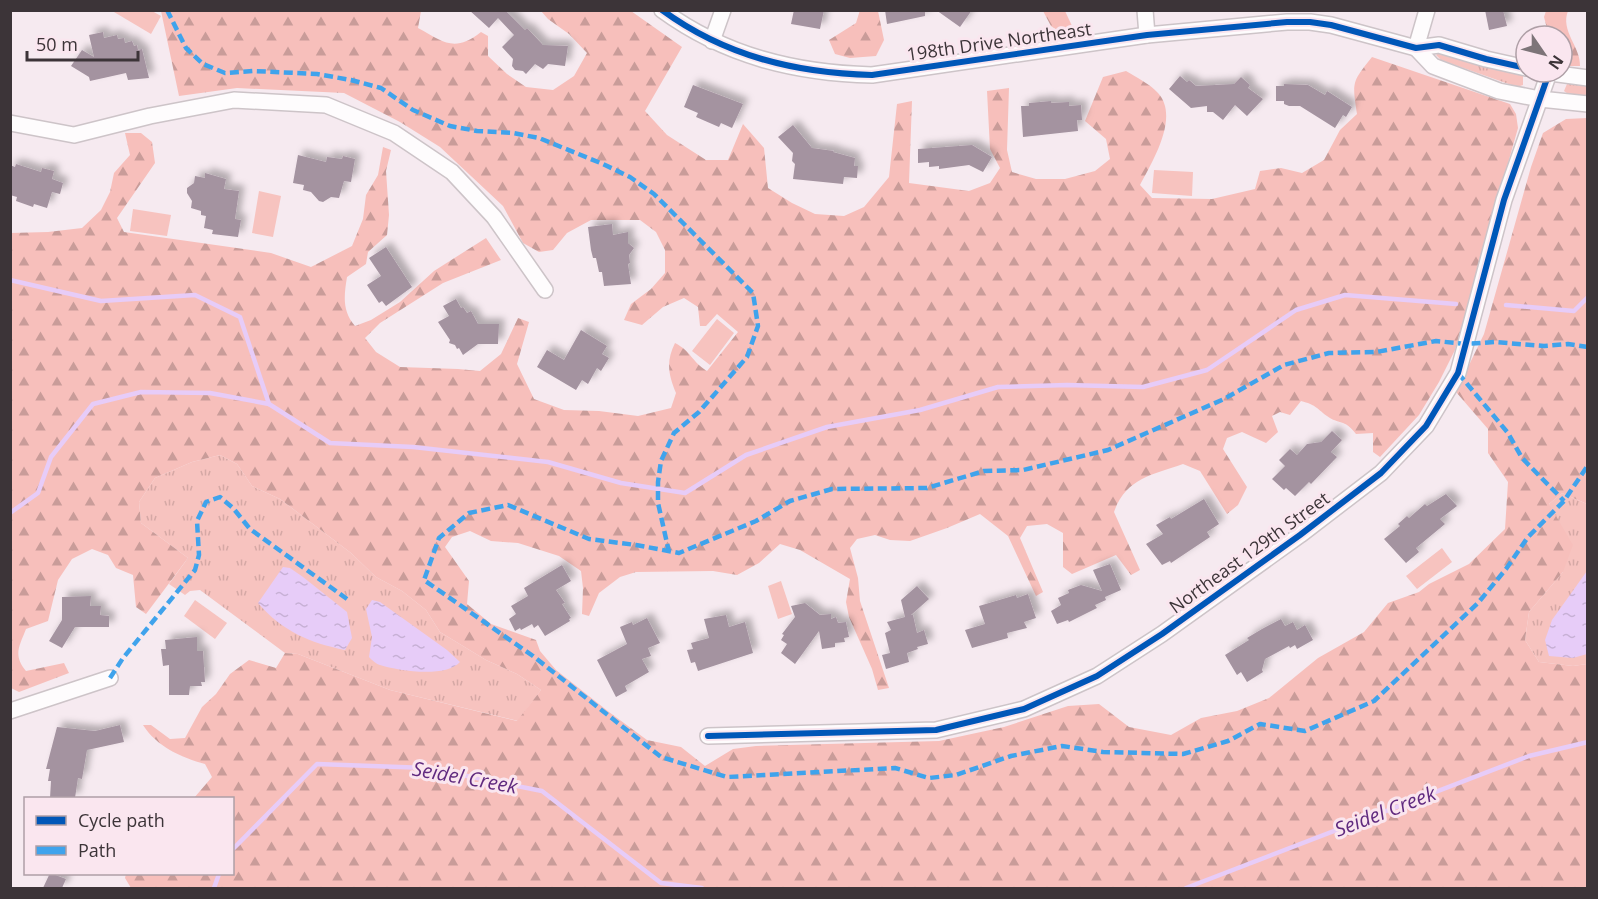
<svg xmlns="http://www.w3.org/2000/svg" width="1598" height="899" viewBox="0 0 1598 899" font-family="'Open Sans',sans-serif">
	<style>
		.grass { fill: url(#grass-tufts) }
		.forest { fill: url(#forest-firs) }
		.garden { fill: #f7c3bf }
		.water { fill: url(#water-ripples) }
		.lines { fill: none; stroke-linecap: round; stroke-linejoin: round }
		.stream { stroke: #e7ccf8; stroke-width: 4.5 }
		.building { fill: #a493a0; filter: url(#shadow) }
		.minor-casing { stroke: #cdc4c8; stroke-width: 18 }
		.minor { stroke: #fefcfd; stroke-width: 15 }
		.quiet { stroke: #3fa3ec; stroke-width: 4.5; stroke-dasharray: 9 4.5; stroke-linecap: butt }
		.cycleway-casing { stroke: #fae6ef; stroke-width: 10 }
		.cycleway { stroke: #0057b8; stroke-width: 6 }
		.labels { text-anchor: middle; dominant-baseline: central; stroke-width: 6; stroke-linejoin: round; paint-order: stroke }
		.street-label { font-size: 18px; fill: #3c3438; stroke: #fae6ef }
		.water-label { font-size: 20px; font-style: italic; fill: #602a7f; stroke: #fae6ef }
	</style>
	<defs>
		<pattern id="grass-tufts" width="24" height="20" patternUnits="userSpaceOnUse" patternTransform="scale(1.5)"><rect width="24" height="20" fill="#f7c3bf"/><path d="M3 7l-1-3M5 7V3M7 7l1-3M15 17l-1-3M17 17v-4M19 17l1-3" fill="none" stroke="#d5a8a5"/></pattern>
		<pattern id="forest-firs" width="22" height="20" patternUnits="userSpaceOnUse" patternTransform="scale(1.5)"><rect width="22" height="20" fill="#f7bfbb"/><path d="M5 1l3.5 6h-7zM16 11l3.5 6h-7z" fill="#c99c99"/></pattern>
		<pattern id="water-ripples" width="26" height="14" patternUnits="userSpaceOnUse" patternTransform="scale(1.5)"><rect width="26" height="14" fill="#e7ccf8"/><path d="M2 4q2-2 4 0t4 0M15 11q2-2 4 0t4 0" fill="none" stroke="#c7b0d5"/></pattern>
		<filter id="shadow"><feDropShadow dx="5.5" dy="-5.5" stdDeviation="3" flood-color="#0004"/></filter>
	</defs>
	<rect width="100%" height="100%" fill="#f6eaf0"/>
	<!-- grass -->
	<g class="grass">
		<polygon points="1439,53 1523,75 1523,85 1517,87 1441,60 1436,55"/>
		<polygon points="1572,82 1587,83 1587,96 1568,94 1564,91 1567,84"/>
		<polygon points="220,455 237,464 252,486 280,499 351,553 376,577 402,591 426,610 440,632 486,660 517,674 541,690 518,721 390,690 298,654 285,653 200,590 190,591 185,595 169,584 188,558 141,523 139,502 155,478 192,462"/>
		<polygon points="1562,493 1587,504 1587,664 1573,666 1539,662 1525,640 1529,612 1563,572 1549,504"/>
	</g>
	<!-- forest -->
	<g class="forest">
		<polygon points="860,10 878,11 884,40 876,56 850,58 835,54 829,40 856,23"/>
		<path d="M161,11H421L418,28C444,42 454,53 481,32L488,36V56L507,74L526,87L553,90L574,76L587,53L569,34L548,19L541,11H631L682,47L645,111L667,135L706,160H728L743,124L764,148L768,188L792,203L815,214L844,216L864,207L889,177L897,104L912,101L909,183L969,191L990,183L1000,168L990,149L987,91L1009,88L1007,150L1012,172L1036,179H1065L1095,171L1110,159L1106,139L1085,121L1103,77L1126,71C1136,77 1150,84 1158,93C1180,117 1152,162 1140,185L1152,198L1212,199L1255,189L1260,171L1281,168L1302,173L1324,160L1340,130L1357,114C1352,82 1352,82 1372,57L1510,104L1516,114L1518,128L1455,350L1439,382L1419,415L1380,457L1373,452V433L1356,434C1344,418 1339,425 1327,416C1315,407 1316,405 1301,401L1290,415L1280,412L1272,416L1278,432L1266,443L1242,432L1227,438L1223,449L1247,487L1238,505L1227,514L1200,471L1183,464C1152,475 1126,478 1114,512L1140,570L1131,575L1116,555L1072,574L1063,567V533L1047,524L1027,526L1020,538L1043,592L1036,596L1008,536L980,514L947,528L910,541L890,540L875,535L857,539L850,548L858,578L860,601L889,688L878,690L872,669L849,617L846,602L850,579L800,550L780,544L759,563L737,575L713,571L636,572L620,577L599,593L589,616L582,614L583,588L581,571L559,556L518,543L491,541L470,531L452,537L445,547L469,581L467,604L491,624L536,640L540,651L556,670L609,712L647,740L681,747L705,766L733,749L756,746L939,741L1004,727L1068,706L1099,704L1129,727L1171,735L1201,718L1237,711L1269,698L1318,658L1364,632L1388,603L1419,592L1429,584L1469,564L1505,529L1508,482L1488,453V429L1456,392L1484,334L1531,167L1543,133L1566,119L1587,118V504L1562,493L1549,504L1573,545L1563,572L1529,612L1525,640L1539,662L1573,666L1587,664V888H131L125,878L126,874H232V798H194L212,777L205,764C182,758 156,746 143,725H151L170,739L185,738L202,707L216,694L230,674L249,660L276,668L285,653L298,654L390,690L517,721L541,690L517,674L486,660L440,632L426,610L402,591L376,577L351,553L280,499L252,486L237,464L220,455L192,462L155,478L139,502L141,523L188,558L146,614L136,607L133,575L116,568L108,555L92,549L72,559L58,580L48,621L26,629C19,647 13,655 26,671L64,663L69,673L19,692L11,688L10,233L48,232L82,228L101,210L110,192L114,173L130,155L125,133H141L152,142L155,163L117,218L124,232L271,253L311,267L352,246L363,219L366,195L378,175L383,147L391,150L386,171L389,215L387,235L368,252L366,264L347,277C344,296 342,311 355,326L371,320L400,302L434,271L486,238L501,260L443,283L380,323L365,338L376,352L400,367L458,369L480,371L501,354L518,318L529,322L517,364L534,399L564,410L599,411L638,416L671,408L676,393C668,374 666,361 675,343C691,351 692,362 707,371L738,332L717,314L706,326H700L698,307L684,298L663,307L642,325L624,320L631,304L651,289L665,273V250L656,232L640,220H591L567,233L553,250L539,252L523,243L503,206L440,147L400,122L344,93L237,88L179,96Z"/>
		<polygon points="1043,11 1065,11 1073,28 1062,34 1051,26"/>
		<path d="M1546,11H1568C1560,31 1581,47 1580,66H1562V36H1549L1544,17Z"/>
	</g>
	<!-- garden -->
	<g class="garden">
		<polygon points="114,11 152,11 161,16 151,34 114,12"/>
		<polygon points="1154,170 1193,172 1192,196 1152,193"/>
		<polygon points="259,191 281,196 273,237 252,233"/>
		<polygon points="133,209 171,215 167,236 130,231"/>
		<polygon points="717,319 734,333 710,365 692,351"/>
		<polygon points="1442,548 1452,562 1417,589 1406,576"/>
		<polygon points="781,581 792,614 778,619 768,586"/>
		<polygon points="195,600 227,623 215,639 184,616"/>
	</g>
	<!-- water -->
	<g class="water">
		<path d="M283,567L290,568L303,577L347,612L352,638L345,650C310,643 282,631 258,603Z"/>
		<polygon points="1587,571 1587,654 1573,658 1549,656 1545,640 1552,620"/>
		<path d="M372,600L380,602L447,650L460,662C446,678 399,671 380,665C376,664 372,660 369,657L372,637L366,609Z"/>
	</g>
	<g class="lines">
		<!-- stream -->
		<g class="stream">
			<polyline points="10,280 101,301 195,295 240,317 269,404 330,443 413,447 548,462 621,483 685,493 746,455 827,427 920,410 998,387 1067,385 1143,387 1207,370 1296,310 1345,295 1456,304"/>
			<polyline points="1506,305 1574,311 1588,297"/>
			<polyline points="10,513 38,493 51,457 93,404 141,392 210,393 269,404"/>
			<polyline points="232,850 317,764 427,768 542,791 661,883 702,888"/>
			<polyline points="214,888 219,874"/>
			<polyline points="1186,888 1529,756 1588,742"/>
		</g>
	</g>
	<!-- building -->
	<g class="building">
		<polygon points="469,10 505,10 525,30 527,28 543,45 568,46 565,66 548,64 543,69 535,64 526,74 523,71 515,70 512,66 513,59 502,47 514,35 498,18 489,28"/>
		<polygon points="794,10 824,10 820,29 791,24"/>
		<polygon points="885,10 925,10 925,16 887,24"/>
		<polygon points="936,10 972,10 960,27"/>
		<polygon points="1485,10 1503,10 1507,26 1489,30"/>
		<polygon points="103,32 104,38 117,35 118,39 124,38 125,43 132,41 134,46 137,45 138,50 142,49 149,78 128,80 126,73 90,81 89,77 71,66 82,50 94,57 89,35"/>
		<polygon points="1180,76 1187,82 1189,80 1196,86 1234,84 1241,77 1250,85 1248,88 1263,99 1247,116 1235,105 1223,120 1213,112 1207,112 1207,106 1191,108 1169,89"/>
		<polygon points="1284,84 1308,85 1325,95 1327,91 1352,107 1346,117 1343,115 1335,128 1300,106 1289,106 1284,104 1284,101 1276,101 1276,86 1284,86"/>
		<polygon points="693,85 743,104 732,128 721,123 719,127 696,117 698,113 684,107"/>
		<polygon points="1051,101 1051,103 1069,102 1069,106 1081,105 1082,120 1077,120 1078,131 1023,137 1021,106 1029,106 1029,103"/>
		<polygon points="793,125 812,148 834,151 833,152 855,158 854,166 858,166 857,178 844,177 843,184 793,179 795,164 792,161 793,153 778,137"/>
		<polygon points="972,145 992,157 983,172 969,165 939,169 939,166 929,167 929,162 918,163 918,149"/>
		<polygon points="298,155 326,162 327,157 342,159 343,156 355,159 351,182 344,181 339,198 331,197 323,202 319,201 311,192 303,190 304,185 293,183"/>
		<polygon points="16,164 41,172 42,168 54,171 52,179 63,183 60,194 52,192 47,208 34,204 33,207 16,201 17,197 10,195 10,165 15,167"/>
		<polygon points="205,173 226,179 224,189 239,191 235,219 241,220 238,237 212,234 213,230 204,228 206,216 201,215 201,211 191,208 192,201 187,193 187,188 194,183 195,176 205,178"/>
		<polygon points="612,224 613,235 628,232 628,243 634,248 629,255 630,263 628,264 631,284 604,286 602,272 599,272 596,258 593,258 591,250 588,227"/>
		<polygon points="386,247 412,287 386,306 382,301 379,303 367,285 381,276 369,258"/>
		<polygon points="456,299 461,308 463,307 467,313 471,311 478,324 499,324 498,344 478,344 463,355 459,348 457,349 455,345 449,343 450,340 438,322 449,316 443,306"/>
		<polygon points="581,330 607,346 602,354 609,358 601,371 597,368 588,384 582,380 576,390 537,367 547,350 564,360"/>
		<polygon points="1332,431 1342,440 1331,452 1337,457 1311,484 1309,482 1295,496 1286,488 1284,490 1272,479 1285,466 1279,460 1290,449 1297,455 1307,444 1321,442"/>
		<polygon points="1446,494 1457,506 1440,519 1445,524 1416,548 1419,552 1406,563 1384,539 1400,526 1398,524 1407,516 1409,518 1425,504 1427,506"/>
		<polygon points="1204,499 1219,524 1207,532 1210,537 1171,563 1170,561 1162,565 1146,544 1163,534 1156,525 1170,517 1171,519"/>
		<polygon points="1110,564 1121,590 1105,597 1106,600 1095,605 1097,608 1069,622 1068,620 1057,624 1051,611 1061,605 1058,598 1069,593 1068,590 1081,585 1102,591 1093,570"/>
		<polygon points="562,565 571,581 556,590 565,603 562,604 571,618 569,619 570,621 545,636 538,625 534,628 532,624 521,630 520,628 515,631 509,619 516,614 511,606 528,596 524,588"/>
		<polygon points="917,586 929,599 911,615 913,615 917,633 924,630 928,644 917,647 918,649 907,653 909,662 886,669 882,655 890,653 885,633 891,630 887,622 905,617 901,600"/>
		<polygon points="1028,594 1036,618 1024,622 1027,628 1007,633 1008,638 972,648 965,630 985,624 979,606 1016,595 1017,598"/>
		<polygon points="91,596 90,606 101,606 100,615 109,616 109,627 75,627 62,648 49,641 62,620 62,597"/>
		<polygon points="805,603 820,615 831,614 831,619 836,617 838,623 846,622 849,637 844,638 845,642 835,643 835,647 822,649 819,631 795,664 781,653 787,644 781,640 784,635 782,634 795,617 791,606"/>
		<polygon points="726,615 729,627 745,622 753,653 698,671 695,662 691,663 687,650 693,649 691,643 709,638 704,619"/>
		<polygon points="647,618 660,643 648,648 651,656 642,659 649,672 625,686 627,691 616,697 597,660 627,644 620,627 632,622 633,625"/>
		<polygon points="1281,619 1285,626 1293,622 1297,630 1305,625 1313,640 1297,649 1295,645 1290,648 1289,646 1265,659 1262,670 1263,672 1247,682 1241,672 1237,675 1225,655 1249,640 1247,638 1262,629"/>
		<polygon points="197,637 197,651 203,651 205,682 201,682 202,686 190,686 189,695 169,695 169,665 163,666 161,649 166,649 165,640"/>
		<polygon points="120,725 124,742 87,750 82,779 78,778 75,798 50,798 51,781 48,781 50,769 46,769 57,727 95,731"/>
		<polygon points="50,873 66,879 62,888 43,888"/>
	</g>
	<g class="lines">
		<defs>
			<g id="minor">
				<path d="M662,10C725,56 795,73 872,75L1147,35L1287,22H1310L1331,25L1416,48L1439,45L1486,59L1526,68"/>
				<polyline points="1145,10 1147,35"/>
				<polyline points="712,41 723,10"/>
				<polyline points="1416,48 1433,66 1499,91 1540,99 1588,104"/>
				<polyline points="1416,48 1427,10"/>
				<polyline points="1543,72 1588,78"/>
				<polyline points="10,123 74,135 150,116 234,100 326,105 394,133 452,172 494,217 545,290"/>
				<polyline points="10,711 110,678"/>
				<polyline points="708,736 936,730 1024,709 1097,676 1162,634 1300,535 1381,473 1426,426 1458,373 1504,200 1549,73"/>
			</g>
		</defs>
		<!-- minor casing -->
		<use href="#minor" class="minor-casing"/>
		<!-- minor -->
		<use href="#minor" class="minor"/>
		<!-- quiet -->
		<g class="quiet">
			<polyline points="167,10 186,48 203,64 225,73 253,71 317,74 351,80 381,88 413,110 450,126 477,131 513,133 539,138 603,164 630,177 654,194 753,293 758,326 747,357 699,412 674,433 661,461 658,482 658,503 669,552"/>
			<polyline points="1588,347 1568,344 1544,346 1494,342 1466,344 1436,341 1376,352 1329,353 1284,365 1224,399 1108,450 1023,470 984,471 927,488 832,489 790,501 756,521 679,553 636,545 589,539 508,505 469,513 439,538 424,580 533,656 661,757 727,777 895,768 929,778 956,775 1011,756 1062,746 1103,752 1183,754 1228,741 1260,724 1305,731 1374,701 1478,603 1506,569 1528,537 1564,501 1588,465"/>
			<polyline points="1458,373 1508,433 1522,458 1564,501"/>
			<polyline points="110,678 123,658 195,570 199,555 197,521 206,502 220,497 233,508 250,529 347,599"/>
		</g>
		<defs>
			<g id="cycleway">
				<path d="M662,10C725,56 795,73 872,75L1147,35L1287,22H1310L1331,25L1416,48L1439,45L1486,59L1526,68"/>
				<polyline points="708,736 936,730 1024,709 1097,676 1162,634 1300,535 1381,473 1426,426 1458,373 1504,200 1549,73"/>
			</g>
		</defs>
		<!-- cycleway casing -->
		<use href="#cycleway" class="cycleway-casing"/>
		<!-- cycleway -->
		<use href="#cycleway" class="cycleway"/>
	</g>
	<g class="labels">
		<!-- street labels -->
		<g class="street-label">
			<text transform="translate(999 41) rotate(-8)">198th Drive Northeast</text>
			<text transform="translate(1249 552) rotate(-36)">Northeast 129th Street</text>
		</g>
		<!-- water labels -->
		<g class="water-label">
			<text transform="translate(465 777) rotate(10)">Seidel Creek</text>
			<text transform="translate(1385 811) rotate(-21)">Seidel Creek</text>
		</g>
	</g>
	<!-- border -->
	<rect width="1598" height="899" fill="none" stroke="#3c3438" stroke-width="24"/>
	<!-- legend -->
	<rect x="24" y="797" width="210" height="78" fill="#fae6ef" stroke="#ae9fa6" stroke-width="1.5"/>
	<rect x="36" y="816" width="30" height="9" fill="#0057b8" stroke="#ae9fa6" stroke-width="1.5"/>
	<text x="78" y="827" font-size="18" fill="#3c3438">Cycle path</text>
	<rect x="36" y="846" width="30" height="9" fill="#3fa3ec" stroke="#ae9fa6" stroke-width="1.5"/>
	<text x="78" y="857" font-size="18" fill="#3c3438">Path</text>
	<!-- north arrow -->
	<g transform="translate(1544 54) rotate(125)"><circle r="28" fill="#fae6ef" stroke="#ae9fa6" stroke-width="1.5"/>
	<path d="M0-4.5L10 22L0 15L-10 22Z" fill="#7d7478"/>
	<text y="-9" font-size="16" font-weight="bold" text-anchor="middle" fill="#3c3438">N</text>
	</g>
	<!-- scale -->
	<path d="M27 51v9h111v-9" fill="none" stroke="#3c3438" stroke-width="3"/>
	<text x="36" y="51" font-size="18" fill="#3c3438" stroke="#fae6ef" stroke-width="4.5" paint-order="stroke">50 m</text>
</svg>
